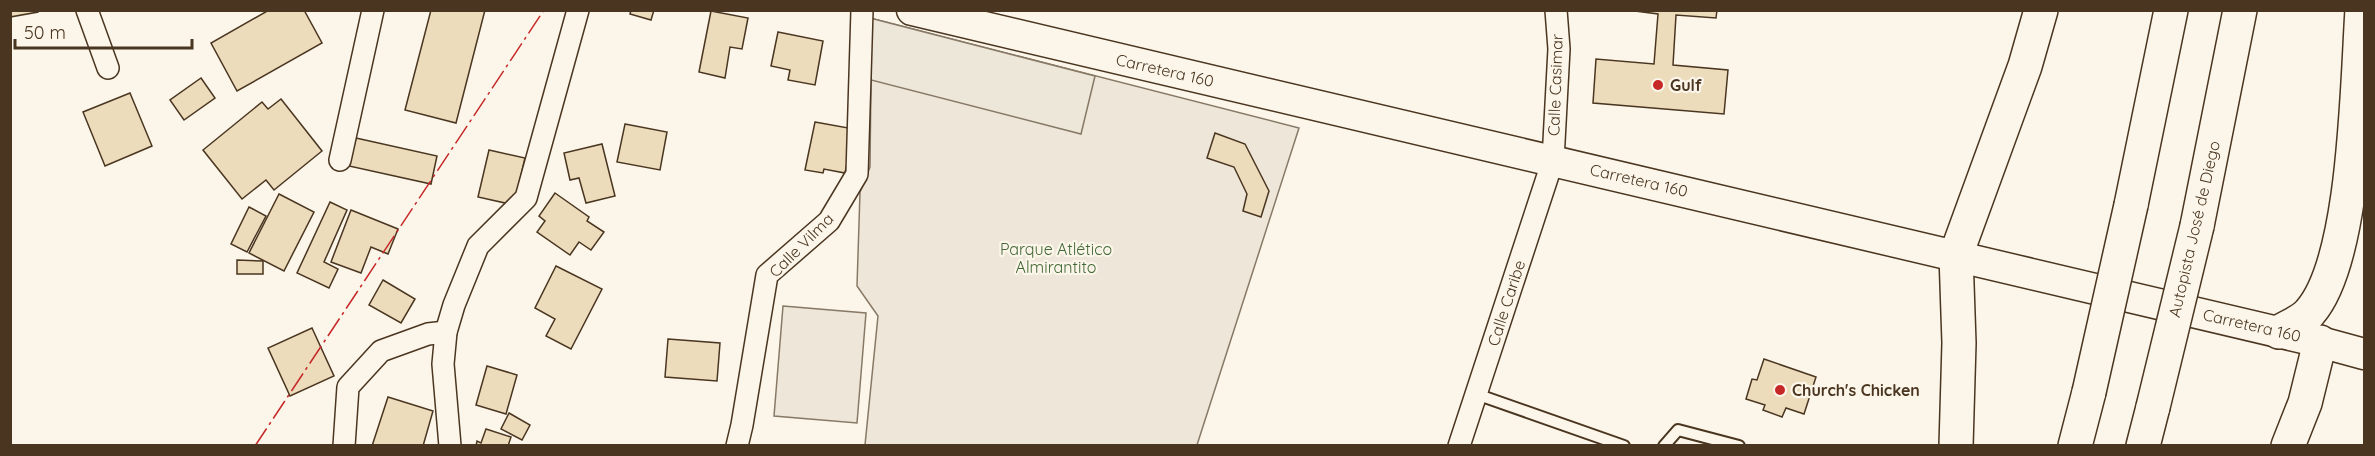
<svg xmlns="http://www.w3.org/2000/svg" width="2375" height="456" viewBox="0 0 2375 456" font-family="Quicksand,sans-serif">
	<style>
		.green { fill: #ede6d9; stroke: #887966; stroke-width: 1.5 }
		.parking { fill: #ede7d9; stroke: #887966; stroke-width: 1.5 }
		.building { fill: #ecdcbc; stroke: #4a3520; stroke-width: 1.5 }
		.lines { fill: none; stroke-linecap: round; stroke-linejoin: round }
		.lane-casing { stroke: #4a3520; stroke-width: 14 }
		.street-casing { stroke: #4a3520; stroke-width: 24 }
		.secondary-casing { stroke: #4a3520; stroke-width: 33 }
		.highway-casing { stroke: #4a3520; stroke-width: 36 }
		.lane { stroke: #fbf6e9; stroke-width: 10 }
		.street { stroke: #fbf6e9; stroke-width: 21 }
		.secondary { stroke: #fbf6e9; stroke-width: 30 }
		.highway { stroke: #fbf6e9; stroke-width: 33 }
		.highway-bridge-casing { stroke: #4a3520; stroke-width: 36; stroke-linecap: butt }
		.highway-bridge { stroke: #fbf6e9; stroke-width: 33 }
		.power { stroke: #c62828; stroke-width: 1.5; stroke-dasharray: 21 4.5 3 4.5; stroke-linecap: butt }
		.poi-dot { fill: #c62828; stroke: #fbf6e9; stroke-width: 2 }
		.labels { text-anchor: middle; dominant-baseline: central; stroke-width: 4.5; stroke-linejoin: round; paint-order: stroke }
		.street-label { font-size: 16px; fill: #4a3520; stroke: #fbf6e9 }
		.poi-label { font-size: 16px; font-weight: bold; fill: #4a3520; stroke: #fbf6e9; text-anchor: start }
		.park-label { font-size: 16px; fill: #436837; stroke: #fbf6e9 }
	</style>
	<rect width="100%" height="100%" fill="#fbf6e9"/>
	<!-- green -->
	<g class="green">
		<polygon points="870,18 1299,128 1197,445 865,445 878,316 857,286 860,192 870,167 871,80 868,34"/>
		<polygon points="783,306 866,313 857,423 774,416"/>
	</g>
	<!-- parking -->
	<polygon class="parking" points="870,18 1095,76 1081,134 871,80 868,34"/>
	<!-- building -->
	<g class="building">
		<polygon points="10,10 38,10 38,12 10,17"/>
		<polygon points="269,10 304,10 322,43 237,91 211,43"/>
		<polygon points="431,10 485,10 456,123 405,110"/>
		<polygon points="631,10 654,10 651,20 630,14"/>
		<polygon points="1627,10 1717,10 1716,18 1676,15 1673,65 1728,70 1724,114 1593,103 1596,59 1654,64 1658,14"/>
		<polygon points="711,11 748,18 742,49 730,47 725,78 699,72"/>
		<polygon points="778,32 823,41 815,85 788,80 790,70 771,66"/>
		<polygon points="201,78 215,98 184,120 170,100"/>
		<polygon points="130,93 152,146 105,166 83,112"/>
		<polygon points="281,99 322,151 274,190 266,180 242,199 203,150 262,102 268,109"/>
		<polygon points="815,122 854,129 845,173 824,169 823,173 805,170"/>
		<polygon points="625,124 667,132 660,170 617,162"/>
		<polygon points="1215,133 1245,144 1269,191 1261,217 1243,211 1247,194 1234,167 1207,158"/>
		<polygon points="356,138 437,156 431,184 349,166"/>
		<polygon points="602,144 615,196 586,203 579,178 570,180 564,153"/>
		<polygon points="489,150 525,158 514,205 478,197"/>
		<polygon points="555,193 589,217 587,221 604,232 591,250 579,242 570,255 537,232 545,221 539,216"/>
		<polygon points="279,194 314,212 284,271 249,253"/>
		<polygon points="330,202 347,210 324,262 338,269 329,288 297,273"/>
		<polygon points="249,207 266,216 247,252 231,244"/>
		<polygon points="351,210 398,229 388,254 371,247 361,273 331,262"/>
		<polygon points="237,260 263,261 263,274 237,274"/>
		<polygon points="556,266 602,289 571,349 546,336 555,319 535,308"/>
		<polygon points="383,280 415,299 401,323 369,305"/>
		<polygon points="312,328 334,376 290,396 268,348"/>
		<polygon points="668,339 720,343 717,381 665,377"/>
		<polygon points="1764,359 1816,377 1804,414 1786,408 1782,417 1763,410 1765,405 1746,399 1752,379 1757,380"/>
		<polygon points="487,366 517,375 506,414 476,405"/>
		<polygon points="388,397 433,411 423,446 372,446"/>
		<polygon points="509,413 530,425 522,440 501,429"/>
		<polygon points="486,429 511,437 508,446 476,446 477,441 481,443"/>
	</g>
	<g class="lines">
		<defs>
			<g id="lane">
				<polyline points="1476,394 1624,446"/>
				<polyline points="1664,446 1678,430 1739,446"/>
			</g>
			<g id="street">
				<polyline points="87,10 108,68"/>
				<polyline points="340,160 373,10"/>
				<polyline points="344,446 348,387 381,351 428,334 446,332"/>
				<polyline points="450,446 443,364 446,332 454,305 478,246 526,198 578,10"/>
				<polyline points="737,446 742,425 767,275 829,221 857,174 862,10"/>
				<polyline points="1459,446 1553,160 1559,49 1556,10"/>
			</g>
			<polyline id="secondary" points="912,10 2320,342 2364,354"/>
			<g id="highway">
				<polyline points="2131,205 2171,10"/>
				<polyline points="2197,226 2240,10"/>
				<path d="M2279,332C2289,326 2303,321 2310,312C2356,259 2357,82 2362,10"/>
				<polyline points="1956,446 1959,343 1956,255 2025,66 2041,10"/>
				<polyline points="2075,446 2089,392"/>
				<polyline points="2143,446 2153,407"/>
				<polyline points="2288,446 2305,403 2320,342"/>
			</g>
		</defs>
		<!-- lane casing -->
		<use href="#lane" class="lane-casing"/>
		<!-- street casing -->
		<use href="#street" class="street-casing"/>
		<!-- secondary casing -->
		<use href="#secondary" class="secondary-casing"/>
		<!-- highway casing -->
		<use href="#highway" class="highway-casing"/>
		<!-- lane -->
		<use href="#lane" class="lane"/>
		<!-- street -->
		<use href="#street" class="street"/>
		<!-- secondary -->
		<use href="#secondary" class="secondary"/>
		<!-- highway -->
		<use href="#highway" class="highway"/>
		<defs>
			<g id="highway-bridge">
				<polyline points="2089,392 2131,205"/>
				<polyline points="2153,407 2197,226"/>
			</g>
		</defs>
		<!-- highway-bridge casing -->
		<use href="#highway-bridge" class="highway-bridge-casing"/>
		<!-- highway-bridge -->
		<use href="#highway-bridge" class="highway-bridge"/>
		<!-- power -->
		<polyline class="power" points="255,446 544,10"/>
	</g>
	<!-- markers -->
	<g class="poi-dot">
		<circle cx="1658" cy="85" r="6"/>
		<circle cx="1780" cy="390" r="6"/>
	</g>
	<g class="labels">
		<!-- street labels -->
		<g class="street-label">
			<text transform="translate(1165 70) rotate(13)">Carretera 160</text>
			<text transform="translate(1555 85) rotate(-88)">Calle Casimar</text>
			<text transform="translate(1639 180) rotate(13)">Carretera 160</text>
			<text transform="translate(2194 229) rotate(-77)">Autopista José de Diego</text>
			<text transform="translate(801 245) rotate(-45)">Calle Vilma</text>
			<text transform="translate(1506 303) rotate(-72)">Calle Caribe</text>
			<text transform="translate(2252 325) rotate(13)">Carretera 160</text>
		</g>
		<!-- poi labels -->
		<g class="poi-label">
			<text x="1670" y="85">Gulf</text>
			<text x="1792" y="390">Church's Chicken</text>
		</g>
		<!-- park labels -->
		<g class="park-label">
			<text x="1056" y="249">Parque Atlético<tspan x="1056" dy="18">Almirantito</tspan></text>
		</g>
	</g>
	<!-- border -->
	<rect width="2375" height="456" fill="none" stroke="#4a3520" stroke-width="24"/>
	<!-- scale -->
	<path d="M15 39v9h177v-9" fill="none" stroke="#4a3520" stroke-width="3"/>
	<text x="24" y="39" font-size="18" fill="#4a3520" stroke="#fbf6e9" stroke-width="4.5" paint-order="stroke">50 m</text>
</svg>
